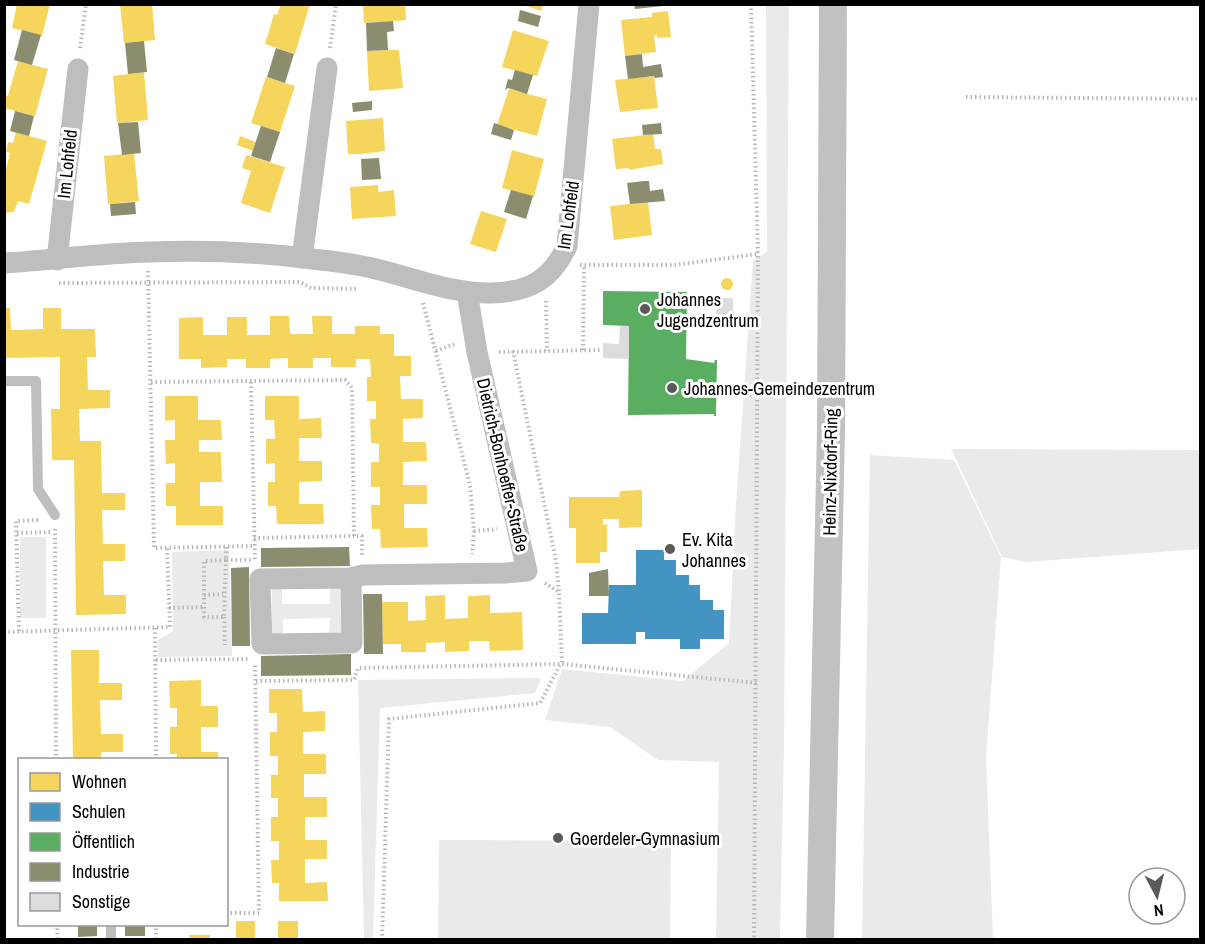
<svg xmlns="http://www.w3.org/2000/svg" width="1205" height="944" viewBox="0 0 1205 944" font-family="'Archivo Narrow',sans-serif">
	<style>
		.green { fill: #eaeaea }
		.homes { fill: #f6d55c }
		.schools { fill: #4393c3 }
		.public { fill: #5aae61 }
		.industry { fill: #8c8c6e }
		.building { fill: #dcdcdc }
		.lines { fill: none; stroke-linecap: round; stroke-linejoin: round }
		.path { stroke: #b8b8b8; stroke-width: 4; stroke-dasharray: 1.5 3; stroke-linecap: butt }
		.lane { stroke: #bebebe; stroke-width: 10 }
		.street { stroke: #bebebe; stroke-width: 21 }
		.secondary { stroke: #c1c1c1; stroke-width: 28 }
		.poi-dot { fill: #595959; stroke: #fff; stroke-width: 2 }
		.labels { text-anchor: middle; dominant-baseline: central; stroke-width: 6; stroke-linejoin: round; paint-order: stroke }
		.street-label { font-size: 18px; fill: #000; stroke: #fff }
		.poi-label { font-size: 18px; fill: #000; stroke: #fff; text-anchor: start }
	</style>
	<rect width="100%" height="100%" fill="#fff"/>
	<!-- green -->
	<g class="green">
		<polygon points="766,5 789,5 784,746 780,939 716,939 719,762 658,760 610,727 545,720 562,669 683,681 729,643 736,504 753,260 767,252"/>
		<polygon points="951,449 1200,450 1200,549 1026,562 1002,557"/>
		<polygon points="870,455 954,460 1001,557 986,757 993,939 862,939"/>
		<rect x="20" y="537" width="26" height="81"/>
		<polygon points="229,550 232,656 158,657 158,640 173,631 172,552"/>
		<polygon points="282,588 282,604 330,604 330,588 341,588 342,633 329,633 330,618 283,619 283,634 272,634 272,589"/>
		<polygon points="541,678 535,693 380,708 373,939 364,939 358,680"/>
		<polygon points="439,840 671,841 670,939 438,939"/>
	</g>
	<!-- homes -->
	<g class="homes">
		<polygon points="17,4 50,4 42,36 12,28"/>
		<polygon points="120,4 152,4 155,40 124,43"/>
		<polygon points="281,4 310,4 295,54 265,44 274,14 277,15"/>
		<polygon points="363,4 405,4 406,20 364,23"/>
		<polygon points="521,4 543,4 541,11"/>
		<polygon points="668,11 671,37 657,38 657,35 654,36 656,52 625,56 621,20 652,17 652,13"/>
		<polygon points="513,30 549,41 537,76 502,67"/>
		<polygon points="388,50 399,50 403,88 369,91 367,51"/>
		<polygon points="18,61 48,69 35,116 4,108 4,95 8,96"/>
		<polygon points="144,72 148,120 117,123 113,76"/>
		<polygon points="654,76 658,108 620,112 615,80"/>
		<polygon points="266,77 295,86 280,132 251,123"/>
		<polygon points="509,89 547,99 537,136 497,125"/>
		<polygon points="383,118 385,151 361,154 348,154 346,121"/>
		<polygon points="16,132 47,141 29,204 18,201 14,212 4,213 4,177 10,153 6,152 8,142 13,143"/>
		<polygon points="653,134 655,149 661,149 663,164 629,170 629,168 616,169 612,139"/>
		<polygon points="240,136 256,142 253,151 237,145"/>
		<polygon points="512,150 544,159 534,197 502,188"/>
		<polygon points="134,153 139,201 108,204 104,156"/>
		<polygon points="246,155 285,167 270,213 241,203 251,171 242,168"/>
		<polygon points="378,185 378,192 394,190 396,216 352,219 350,187"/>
		<polygon points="648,202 652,235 614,240 610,206"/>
		<polygon points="481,211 507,219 496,252 470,244"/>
		<circle cx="727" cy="284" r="6"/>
		<polygon points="4,308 10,308 11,330 43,329 43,308 61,308 61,329 95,329 96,357 87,357 88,390 110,390 110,408 79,409 80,441 101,441 102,493 125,493 125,510 102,510 103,544 125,544 125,561 103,561 104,595 126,595 126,614 76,615 74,460 52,460 51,409 60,409 60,357 4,358"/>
		<polygon points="270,316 289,316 290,334 313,334 312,316 332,316 332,334 355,334 355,326 380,326 380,334 394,334 394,356 411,356 411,376 400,376 401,399 423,399 423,418 403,419 403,442 426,442 427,461 403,462 403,485 427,485 427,504 404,504 404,528 427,528 428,547 381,548 380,529 372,529 371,505 380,505 380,487 371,487 371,462 379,462 379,444 371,443 370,419 376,419 376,401 367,401 367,377 371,377 370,359 356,359 356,367 331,367 331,358 313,358 313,368 288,368 288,358 270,359 270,368 246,368 246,359 227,359 227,367 201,368 201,359 179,359 179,318 203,317 203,335 227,335 227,317 247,317 247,335 270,335"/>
		<polygon points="165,396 198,396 198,420 221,420 222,440 199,440 199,452 221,452 222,482 200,482 200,506 223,506 223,525 176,525 176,506 166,506 166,483 175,483 175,463 166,464 165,440 175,440 175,420 165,421"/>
		<polygon points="265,396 299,396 299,419 321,418 322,438 299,438 299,461 322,461 322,481 299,482 299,504 323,504 324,524 277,524 276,506 268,506 268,482 275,482 275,463 266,464 266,439 275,439 274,420 265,420"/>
		<polygon points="642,490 642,527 619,528 619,519 603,519 603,525 607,524 607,552 600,552 600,563 576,563 576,528 569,528 569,497 619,497 620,491"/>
		<polygon points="445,595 445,619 468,618 468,596 490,595 490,613 522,612 523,650 490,651 489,641 469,641 469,651 445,652 445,642 426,643 426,652 401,652 401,644 383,644 382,602 408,602 408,621 426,620 425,596"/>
		<polygon points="71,650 99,650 99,683 122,683 122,700 100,700 101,734 123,734 123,752 101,752 101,759 73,759"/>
		<polygon points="201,680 201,706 218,706 218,727 201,727 201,752 218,752 218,759 177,759 177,754 170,754 170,727 177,727 177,708 170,708 169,681"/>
		<polygon points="269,689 302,689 303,712 325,711 325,731 303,732 303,754 326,754 326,774 304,774 304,797 327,797 327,817 305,817 305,840 327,840 327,859 305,859 305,883 327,882 328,901 279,901 279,883 272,883 271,860 279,860 279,841 271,841 271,817 278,817 278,798 271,798 271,775 278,775 278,756 270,756 270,732 277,732 277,713 269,713"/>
		<rect x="236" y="921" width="19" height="18"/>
		<rect x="278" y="921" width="20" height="18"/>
		<polygon points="189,935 210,935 210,939 190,939"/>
	</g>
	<!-- schools -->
	<polygon class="schools" points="636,550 664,550 664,560 676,560 676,575 689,575 689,585 700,585 700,600 713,600 713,610 724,610 724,639 700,639 700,649 680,649 680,639 645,639 645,632 636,632 636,644 582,644 582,613 608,613 609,585 636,585"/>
	<!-- public -->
	<polygon class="public" points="603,291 687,292 686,359 714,363 715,360 717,360 716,416 714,416 714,414 628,415 629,326 603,325"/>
	<!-- industry -->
	<g class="industry">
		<polygon points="634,4 663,4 663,6 635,9"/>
		<polygon points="520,10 541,16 538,27 518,21"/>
		<polygon points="393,21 394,31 387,32 388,50 367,51 366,23"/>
		<polygon points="22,30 41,35 32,65 14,60"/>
		<polygon points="144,41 147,72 128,74 125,43"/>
		<polygon points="276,48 294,54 285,83 267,77"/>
		<polygon points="642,54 643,67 661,64 663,77 655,78 654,76 628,79 625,56"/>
		<polygon points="515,70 533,75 527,94 508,88 505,90 508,79 512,80"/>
		<polygon points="372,101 372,110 353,112 352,103"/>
		<polygon points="15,111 34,116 29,136 10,131"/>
		<polygon points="138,122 141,153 122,155 118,123"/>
		<polygon points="494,123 514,130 511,140 491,134"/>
		<polygon points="661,123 662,134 643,135 642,125"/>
		<polygon points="261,126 280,132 270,162 251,156"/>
		<polygon points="379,158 381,179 362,180 361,159"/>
		<polygon points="644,181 649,181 650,191 663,189 665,201 630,204 627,183"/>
		<polygon points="511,190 533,196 526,219 504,212"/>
		<polygon points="135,202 136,214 111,216 110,204"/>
		<polygon points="349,547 350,566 261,567 261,548"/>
		<polygon points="249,567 250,646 232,646 231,568"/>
		<polygon points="608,569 609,596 589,596 589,573"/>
		<polygon points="363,594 382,594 383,654 364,654"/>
		<polygon points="351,654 351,675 261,676 261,656"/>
		<polygon points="78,924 97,924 97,936 78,937"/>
		<rect x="125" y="924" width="20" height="12"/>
	</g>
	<!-- building -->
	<g class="building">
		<rect x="716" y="298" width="17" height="20"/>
		<polygon points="620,326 629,326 629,359 603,358 603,343 619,344"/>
	</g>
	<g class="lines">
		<!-- path -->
		<g class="path">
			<polyline points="751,4 758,254 754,940"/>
			<polyline points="80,48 86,4"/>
			<polyline points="330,48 336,4"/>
			<polyline points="966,97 1200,99"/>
			<polyline points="580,265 674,265 758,254"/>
			<polyline points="148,271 154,548 255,546"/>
			<polyline points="59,283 300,282 311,288 359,289"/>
			<polyline points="546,301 547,351"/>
			<polyline points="423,303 470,485 474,531 472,554"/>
			<polyline points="583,350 584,265"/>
			<polyline points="436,351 455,344"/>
			<polyline points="513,351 556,561 559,592"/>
			<polyline points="499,352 600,350"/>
			<polyline points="151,382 345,380 352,388 354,536 362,536 362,556"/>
			<polyline points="251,382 255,561"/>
			<polyline points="55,529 56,760"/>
			<polyline points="474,531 497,529"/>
			<polyline points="17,533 51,532"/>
			<polyline points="254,538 354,536"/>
			<polyline points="226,547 226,560 251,560"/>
			<polygon points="226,560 224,617 204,617 204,561"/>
			<polyline points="545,583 559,592 562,664"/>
			<polyline points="204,595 223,594"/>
			<polyline points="169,608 204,607"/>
			<polyline points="224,617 225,645"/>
			<polyline points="155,628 156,760"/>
			<polyline points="19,631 16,521 40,520"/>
			<polyline points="4,632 170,627 167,547"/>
			<polyline points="156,660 249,659"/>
			<polyline points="256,681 354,680 358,668 562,664 757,683"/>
			<polyline points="226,913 259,913 255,664"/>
			<polyline points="57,924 58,940"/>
			<polyline points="156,924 156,940"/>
			<polyline points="382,940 389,719 540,703 560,665"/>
		</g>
		<!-- lane -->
		<g class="lane">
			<polyline points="4,381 36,381 38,489 55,515"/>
			<polyline points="111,940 111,924"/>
		</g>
		<!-- street -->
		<g class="street">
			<polyline points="302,258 327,68"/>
			<polyline points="57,260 78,69"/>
			<path d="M4,263C53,260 101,253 150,252C201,250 254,252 304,258C328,261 353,263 376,269C414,278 452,294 492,293C529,292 551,280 567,246L589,4"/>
			<polyline points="351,578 352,643 262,644 260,579 351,578 363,575 505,573 527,571 477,352 467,292"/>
		</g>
		<!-- secondary -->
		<polyline class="secondary" points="820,940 831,430 833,4"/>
	</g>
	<!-- markers -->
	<g class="poi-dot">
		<circle cx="645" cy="309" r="6"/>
		<circle cx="672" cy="388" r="6"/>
		<circle cx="670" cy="549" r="6"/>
		<circle cx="558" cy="838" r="6"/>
	</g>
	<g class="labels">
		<!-- street labels -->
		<g class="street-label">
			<text transform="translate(67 164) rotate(-84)">Im Lohfeld</text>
			<text transform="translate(568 215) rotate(-82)">Im Lohfeld</text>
			<text transform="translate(503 465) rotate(77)">Dietrich-Bonhoeffer-Straße</text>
			<text transform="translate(830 472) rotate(-89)">Heinz-Nixdorf-Ring</text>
		</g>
		<!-- poi labels -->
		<g class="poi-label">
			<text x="657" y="299">Johannes<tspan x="657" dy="21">Jugendzentrum</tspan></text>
			<text x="684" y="388">Johannes-Gemeindezentrum</text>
			<text x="682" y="539">Ev. Kita<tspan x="682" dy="21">Johannes</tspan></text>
			<text x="570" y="838">Goerdeler-Gymnasium</text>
		</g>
	</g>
	<!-- border -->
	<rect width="1205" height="944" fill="none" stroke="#000000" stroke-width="12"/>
	<!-- legend -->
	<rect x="18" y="758" width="210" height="168" fill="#ffffff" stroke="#999999" stroke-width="1.5"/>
	<rect x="30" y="773" width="30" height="18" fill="#f6d55c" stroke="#999999" stroke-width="1.5"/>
	<text x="72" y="788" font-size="18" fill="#000000">Wohnen</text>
	<rect x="30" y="803" width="30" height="18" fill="#4393c3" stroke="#999999" stroke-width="1.5"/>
	<text x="72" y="818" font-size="18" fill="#000000">Schulen</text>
	<rect x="30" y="833" width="30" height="18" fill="#5aae61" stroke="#999999" stroke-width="1.5"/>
	<text x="72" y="848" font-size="18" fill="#000000">Öffentlich</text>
	<rect x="30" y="863" width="30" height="18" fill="#8c8c6e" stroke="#999999" stroke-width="1.5"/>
	<text x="72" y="878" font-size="18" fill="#000000">Industrie</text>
	<rect x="30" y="893" width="30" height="18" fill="#dcdcdc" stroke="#999999" stroke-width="1.5"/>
	<text x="72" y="908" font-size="18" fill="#000000">Sonstige</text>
	<!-- north arrow -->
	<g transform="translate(1157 896) rotate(173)"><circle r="28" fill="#ffffff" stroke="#999999" stroke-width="1.5"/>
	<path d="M0-4.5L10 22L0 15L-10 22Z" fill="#595959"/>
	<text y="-9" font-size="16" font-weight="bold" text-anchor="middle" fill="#000000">N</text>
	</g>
</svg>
